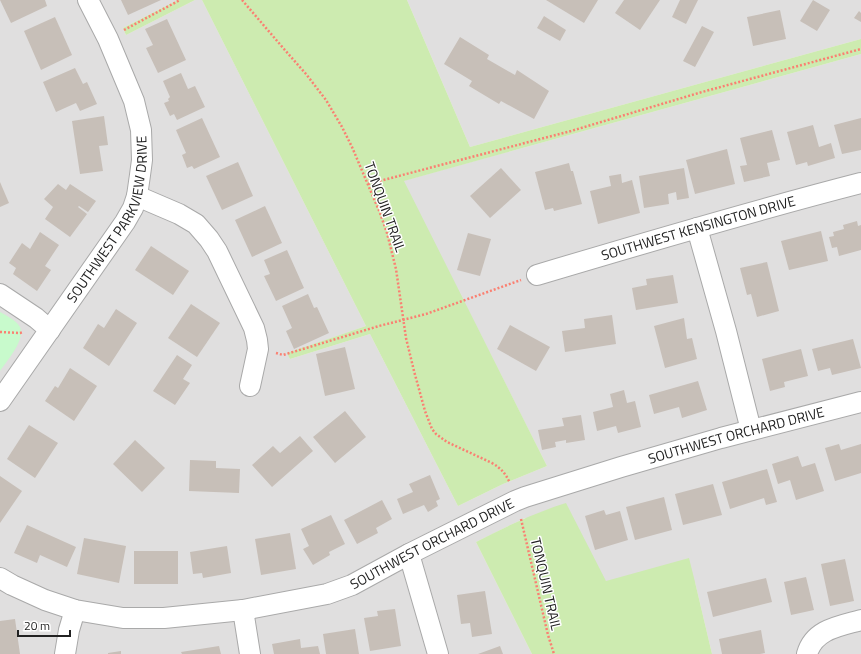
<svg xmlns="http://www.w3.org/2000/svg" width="861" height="654" viewBox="0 0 861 654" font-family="'Titillium Web',sans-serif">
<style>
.residential{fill:#e0dfdf}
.grass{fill:#cdebb0}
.park{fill:#c8facc}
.building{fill:#c7bfb8}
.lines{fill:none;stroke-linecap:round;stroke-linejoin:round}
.minor-casing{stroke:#a9a9a9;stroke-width:22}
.path{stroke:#fa8072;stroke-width:2.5;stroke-dasharray:2 2;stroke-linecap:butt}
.minor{stroke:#fff;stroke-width:20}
.labels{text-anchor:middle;stroke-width:3;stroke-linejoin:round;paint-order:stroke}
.street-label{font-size:14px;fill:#222;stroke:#fff}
</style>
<rect width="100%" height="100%" fill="#f2efe9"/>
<g class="residential">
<polygon points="0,0 178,0 123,28 126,35 195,0 202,0 366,326 288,353 290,359 370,334 458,506 503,484 547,466 403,181 861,54 861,654 712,654 695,582 606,581 525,518 476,542 532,654 0,654"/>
<polygon points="407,0 861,0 861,39 470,147"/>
</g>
<g class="grass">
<polygon points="178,0 195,0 126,35 123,28"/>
<polygon points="202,0 407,0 470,147 861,39 861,54 404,181 547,466 503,484 458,506 370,334 290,359 287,353 366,326"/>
<path d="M566,503L606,581L689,558L695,582L712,654H532L476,542C505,527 534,513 566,503Z"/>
</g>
<path class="park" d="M0,312C7,316 16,320 20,327C26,339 7,361 0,371Z"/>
<g class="building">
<polygon points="0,0 45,0 47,6 11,23"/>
<polygon points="121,0 161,0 128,15"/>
<polygon points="546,0 598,0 584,23"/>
<polygon points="624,0 660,0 640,30 615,13"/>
<polygon points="680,0 698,0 686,24 672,17"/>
<polygon points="813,0 830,10 817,31 800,21"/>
<polygon points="780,10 786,39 753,46 747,17"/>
<polygon points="859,11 861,13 861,22 854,18"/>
<polygon points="544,16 566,30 560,41 537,28"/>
<polygon points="55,17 72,55 41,70 24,31"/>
<polygon points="167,19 186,60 158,73 146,48 153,45 145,29"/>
<polygon points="702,26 714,32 695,67 683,61"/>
<polygon points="460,37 489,55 487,59 515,75 517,70 549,91 534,119 501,101 499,104 469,86 472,81 444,64"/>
<polygon points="75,68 83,84 87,82 97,104 80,111 76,103 56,112 43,82"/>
<polygon points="181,73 188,89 195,86 205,107 177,120 174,114 170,116 164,103 169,101 168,99 170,97 163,81"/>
<polygon points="104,116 108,145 99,146 103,171 80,174 72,121"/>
<polygon points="202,118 220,157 194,169 192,166 187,168 182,155 186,153 176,130"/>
<polygon points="861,118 861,150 842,154 834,125"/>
<polygon points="813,125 819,147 831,143 835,158 808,166 807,162 796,165 787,132"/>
<polygon points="772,130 780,160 767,163 770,176 744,182 740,166 747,165 740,138"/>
<polygon points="727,149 735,184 695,194 686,160"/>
<polygon points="238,162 253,196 222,210 206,176"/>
<polygon points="569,163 571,171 573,171 582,204 554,211 553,208 545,210 535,172"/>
<polygon points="501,168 521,190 490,218 470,196"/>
<polygon points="684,168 689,198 677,200 676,192 668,194 669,204 644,208 639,176"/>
<polygon points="621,174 622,183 632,180 640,213 598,224 590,191 611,186 609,176"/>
<polygon points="0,182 9,203 0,207"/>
<polygon points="58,184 66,190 70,184 96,201 88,212 79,206 78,207 87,214 70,237 45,219 53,207 44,199"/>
<polygon points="265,206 282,243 252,257 235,220"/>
<polygon points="857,221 858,226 861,225 861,250 839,256 837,247 832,248 829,237 834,236 833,232 844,229 843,225"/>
<polygon points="821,231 828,261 789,270 781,241"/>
<polygon points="40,232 59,245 45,266 51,270 37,291 13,274 16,268 9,263 22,243 30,249"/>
<polygon points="468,233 491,239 480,276 457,270"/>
<polygon points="151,246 189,271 173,295 135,270"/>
<polygon points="287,250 304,288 276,301 264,276 270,274 264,260"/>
<polygon points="767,262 779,311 757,317 751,294 747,295 740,268"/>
<polygon points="673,275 678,303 636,310 632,288 647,285 646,279"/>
<polygon points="308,294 314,308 317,307 329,333 294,349 286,331 292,328 282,306"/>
<polygon points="191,304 220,323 197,357 168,338"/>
<polygon points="116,309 137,323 109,366 83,348 98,324 104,328"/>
<polygon points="612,315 616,344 565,352 562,331 585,328 584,319"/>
<polygon points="684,318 687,339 692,338 697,359 665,368 654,326"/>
<polygon points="510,325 550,347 536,371 497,349"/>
<polygon points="853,339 861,368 832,375 830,368 818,371 812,349"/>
<polygon points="345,347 355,389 325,396 316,354"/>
<polygon points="801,349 808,376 784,382 785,387 770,391 762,359"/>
<polygon points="177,355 192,365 183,379 190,383 175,405 153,391"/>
<polygon points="70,368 97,386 74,421 45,401 55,386 58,388"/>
<polygon points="698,381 707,410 682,418 679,407 654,414 649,395"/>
<polygon points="624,390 627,403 635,401 641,427 618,433 616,426 597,431 593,412 613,407 610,394"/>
<polygon points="345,411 366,437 335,463 313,437"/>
<polygon points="581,415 585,440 566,443 566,440 555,442 556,447 542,450 538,430 564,426 562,418"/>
<polygon points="29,425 58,443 35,478 7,459"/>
<polygon points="300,436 313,451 272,487 252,465 273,446 280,453"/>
<polygon points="135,440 165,468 142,492 113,464"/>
<polygon points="839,444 841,450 861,444 861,473 835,481 825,448"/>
<polygon points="798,456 802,467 815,463 824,491 796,500 790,480 778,484 772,464"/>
<polygon points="190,460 216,461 216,468 240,469 239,493 189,491"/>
<polygon points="767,469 777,502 766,505 764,498 730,509 722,482"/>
<polygon points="430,475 440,499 436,501 438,506 428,512 424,505 403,514 397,499 413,492 409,484"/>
<polygon points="0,476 22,491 0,523"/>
<polygon points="713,484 722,515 683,525 675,494"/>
<polygon points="664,497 672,530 635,540 626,507"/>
<polygon points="382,500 392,519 376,528 378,533 357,544 344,520"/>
<polygon points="604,510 606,515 620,511 628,540 595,550 585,516"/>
<polygon points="331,515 345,544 329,552 330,555 313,565 303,549 309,546 301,529"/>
<polygon points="27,525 76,547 67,567 40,555 37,563 14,553"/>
<polygon points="290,533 296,569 261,575 255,539"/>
<polygon points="84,538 126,546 119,583 77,574"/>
<polygon points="227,546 231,573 203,578 202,573 193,574 190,552"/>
<rect x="134" y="551" width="44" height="33"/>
<polygon points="845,559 854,601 830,606 821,564"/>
<polygon points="806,577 814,610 791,615 784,582"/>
<polygon points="766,578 772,602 713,617 707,592"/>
<polygon points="485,591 492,634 472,637 470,623 461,624 457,595"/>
<polygon points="395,609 401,646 370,651 364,618 378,616 377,611"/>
<polygon points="15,619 20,654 0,654 0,621"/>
<polygon points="355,629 359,654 326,654 323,634"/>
<polygon points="761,630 765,653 760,654 722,654 719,639"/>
<polygon points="300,639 301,648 318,646 320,654 274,654 272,644"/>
<polygon points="219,646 221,654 182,654 181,652"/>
<polygon points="500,646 503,654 478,654"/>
<polygon points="121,651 121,654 108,654 108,653"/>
</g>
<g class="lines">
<g class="minor-casing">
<g id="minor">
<polyline points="137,196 179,214 196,224 209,239 217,251 254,328 257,340 258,349 250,386"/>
<polyline points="697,228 726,331 751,430"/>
<path id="s1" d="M537,275C644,243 752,211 861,183"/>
<polyline points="0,294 36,318 50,330"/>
<path id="s2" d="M0,401L125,222L133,208L137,196L140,175L142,160L141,130L134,101L108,39L88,0"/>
<polyline points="409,554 438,654"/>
<path id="s3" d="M0,578L12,585L45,600L75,610L123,618H164L243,610L327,594L352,585L409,554L515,501L525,497L621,467L721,438L861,402"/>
<polyline points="243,610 250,654"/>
<polyline points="65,654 69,630 75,610"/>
<path d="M807,654C814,629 840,626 861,620"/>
</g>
</g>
<g class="path">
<path d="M242,0L284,49L306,74L326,100L342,127L352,147L380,213L387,233L396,269L406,338L414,371L425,411L432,429L436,434L447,442L492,463C502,469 505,473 510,483"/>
<polyline points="124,30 180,0"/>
<polyline points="368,184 571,131 702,92 861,49"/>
<polyline points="0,332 20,333 23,332"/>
<polyline points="276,353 283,355 379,326 426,314 521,280"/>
<polyline points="521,519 548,635 554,654"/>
</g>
<use href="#minor" class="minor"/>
</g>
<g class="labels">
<g class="street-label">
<text transform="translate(385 207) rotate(70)" y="5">TONQUIN TRAIL</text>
<text dy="5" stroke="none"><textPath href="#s2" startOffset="215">SOUTHWEST PARKVIEW DRIVE</textPath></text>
<text dy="5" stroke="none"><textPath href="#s1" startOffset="168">SOUTHWEST KENSINGTON DRIVE</textPath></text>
<text dy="5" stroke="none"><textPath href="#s3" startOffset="777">SOUTHWEST ORCHARD DRIVE</textPath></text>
<text dy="5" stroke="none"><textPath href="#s3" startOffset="453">SOUTHWEST ORCHARD DRIVE</textPath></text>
<text transform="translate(546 584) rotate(77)" y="5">TONQUIN TRAIL</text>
</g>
</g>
<path d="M18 630v6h52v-6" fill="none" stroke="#222222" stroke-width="2"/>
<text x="24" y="630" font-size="12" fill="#222222" stroke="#ffffff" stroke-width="3" paint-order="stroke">20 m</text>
</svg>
